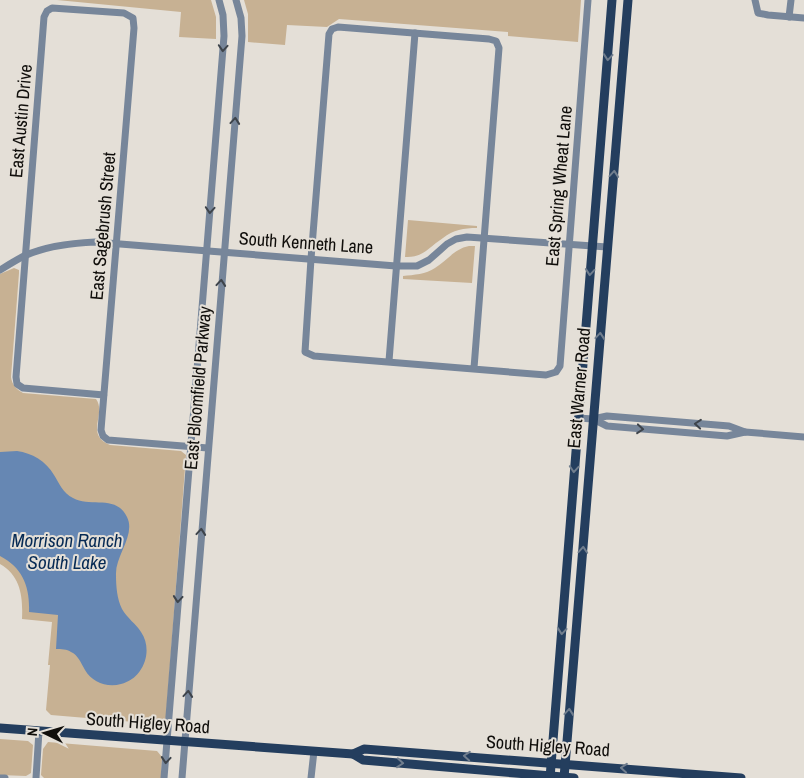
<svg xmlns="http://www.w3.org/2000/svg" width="804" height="778" viewBox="0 0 804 778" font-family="'Archivo Narrow',sans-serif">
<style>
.green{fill:#c7b193}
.water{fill:#6687b3}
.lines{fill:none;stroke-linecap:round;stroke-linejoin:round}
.minor{stroke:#77869a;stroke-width:7}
.major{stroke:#243e5e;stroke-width:9}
.oneway{stroke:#3e444b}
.oneway2{stroke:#717e8e}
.labels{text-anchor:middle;stroke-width:4;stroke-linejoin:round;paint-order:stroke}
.street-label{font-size:18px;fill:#100e0b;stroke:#e4dfd7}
.water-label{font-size:19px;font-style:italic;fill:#062a54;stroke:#e4dfd7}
</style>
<rect width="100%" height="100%" fill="#e4dfd7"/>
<g class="green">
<polygon points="57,0 211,0 216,17 216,39 179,37 181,12"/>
<polygon points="244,0 581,0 578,42 508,36 508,32 339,19 327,27 287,25 285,45 248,42 248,14"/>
<path d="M408,220L477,226V228C464,228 453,230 443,238C429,247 423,258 405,257Z"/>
<path d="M469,246H475L472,283L403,279V276C414,275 426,274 435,268C448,260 454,249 469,246Z"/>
<path d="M14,268L19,270V273L11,377C12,385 16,389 23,393L96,399C107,414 84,434 110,445L181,451L186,455L166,717L164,722L158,724L51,715L46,710L50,665H48L52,622L22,619C23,597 21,576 0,564V274Z"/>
<polygon points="0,739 28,741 33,745 31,773 26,776 0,775"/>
<polygon points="48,742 157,751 162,757 161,778 44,778 41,775 43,749"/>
</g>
<path class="water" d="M17,451C32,453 46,461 54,475C59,483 63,493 73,498C91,508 116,494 127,517C136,535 115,556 116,575C116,586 117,599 122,609C127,618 136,624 141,632C154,651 143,679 121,684C107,688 92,682 85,670C81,663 78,655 71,652C67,649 61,649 56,649L58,615L29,612C30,587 23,568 0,556V452Z"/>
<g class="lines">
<g class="minor">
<polyline points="755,0 758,13 768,15 804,18"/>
<polyline points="789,17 791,0"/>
<path d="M0,270C8,265 16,260 24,256C46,246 72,243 95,242L396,266H417L429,260L447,244L456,239L467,237L607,247"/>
<polyline points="389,361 415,33"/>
<polyline points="474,368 499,48 496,41 489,39 338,27 332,29 329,34 311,259 305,352 314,356 546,375 556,372 560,366 588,0"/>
<polyline points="104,395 23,388 17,384 16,377 44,17 47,11 52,8 124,13 133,18 134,28 101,430 103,436 108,440 208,448"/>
<polyline points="578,418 593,419 607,416 729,426 745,432"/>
<polyline points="593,419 607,426 727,436 745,432 804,437"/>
<polyline points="1,778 5,778"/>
<polyline points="36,778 39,731"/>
<polyline points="164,778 224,36 223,15 219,0"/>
<polyline points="182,778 242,36 241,18 236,0"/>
<polyline points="311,778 314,751"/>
</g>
<g class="major">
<polyline points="0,728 353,754 363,760 574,778"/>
<polyline points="353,754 364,749 741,778"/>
<polyline points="550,778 612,0"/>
<polyline points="564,778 628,0"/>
</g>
</g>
<defs><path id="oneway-chevron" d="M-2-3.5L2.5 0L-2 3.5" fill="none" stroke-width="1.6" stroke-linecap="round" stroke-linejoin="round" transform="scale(1.25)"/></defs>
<g class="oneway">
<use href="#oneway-chevron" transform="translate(223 48) rotate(94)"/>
<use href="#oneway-chevron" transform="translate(235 121) rotate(-85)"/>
<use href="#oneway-chevron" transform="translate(210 210) rotate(94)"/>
<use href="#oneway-chevron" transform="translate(221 283) rotate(-85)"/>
<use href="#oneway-chevron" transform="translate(698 424) rotate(-175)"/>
<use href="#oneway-chevron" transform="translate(640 429) rotate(5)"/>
<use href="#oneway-chevron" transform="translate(201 532) rotate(-85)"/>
<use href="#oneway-chevron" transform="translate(178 599) rotate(95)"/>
<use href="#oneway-chevron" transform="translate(188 694) rotate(-85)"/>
<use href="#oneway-chevron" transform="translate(166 760) rotate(95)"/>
</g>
<g class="oneway2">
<use href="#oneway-chevron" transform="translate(608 57) rotate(95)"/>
<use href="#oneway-chevron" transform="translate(614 174) rotate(-85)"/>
<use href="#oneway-chevron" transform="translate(590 272) rotate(95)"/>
<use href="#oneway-chevron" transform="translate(600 336) rotate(-85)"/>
<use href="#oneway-chevron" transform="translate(574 469) rotate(94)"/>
<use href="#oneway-chevron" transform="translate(583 550) rotate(-86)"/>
<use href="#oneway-chevron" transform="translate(562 631) rotate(95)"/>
<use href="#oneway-chevron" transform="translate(569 712) rotate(-85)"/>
<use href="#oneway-chevron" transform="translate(467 756) rotate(-176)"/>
<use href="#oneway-chevron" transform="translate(400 763) rotate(5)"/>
<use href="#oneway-chevron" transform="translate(624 768) rotate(-175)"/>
</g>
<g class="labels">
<g class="street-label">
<text transform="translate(21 121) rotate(-85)" y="6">East Austin Drive</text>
<text transform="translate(559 186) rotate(-85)" y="6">East Spring Wheat Lane</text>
<text transform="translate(103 226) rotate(-85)" y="6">East Sagebrush Street</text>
<text transform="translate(306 243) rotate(4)" y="6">South Kenneth Lane</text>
<text transform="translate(198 388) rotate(-85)" y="6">East Bloomfield Parkway</text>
<text transform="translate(579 388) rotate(-85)" y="6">East Warner Road</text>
<text transform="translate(148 723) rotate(4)" y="6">South Higley Road</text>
<text transform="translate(548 746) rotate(4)" y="6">South Higley Road</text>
</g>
<g class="water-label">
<text x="67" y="547">Morrison Ranch<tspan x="67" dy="22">South Lake</tspan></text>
</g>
</g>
<g transform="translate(45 733) rotate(275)" stroke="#e4dfd7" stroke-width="4" paint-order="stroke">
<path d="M0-4L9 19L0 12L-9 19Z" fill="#100e0b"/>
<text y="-8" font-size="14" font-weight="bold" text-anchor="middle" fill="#100e0b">N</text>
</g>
</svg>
